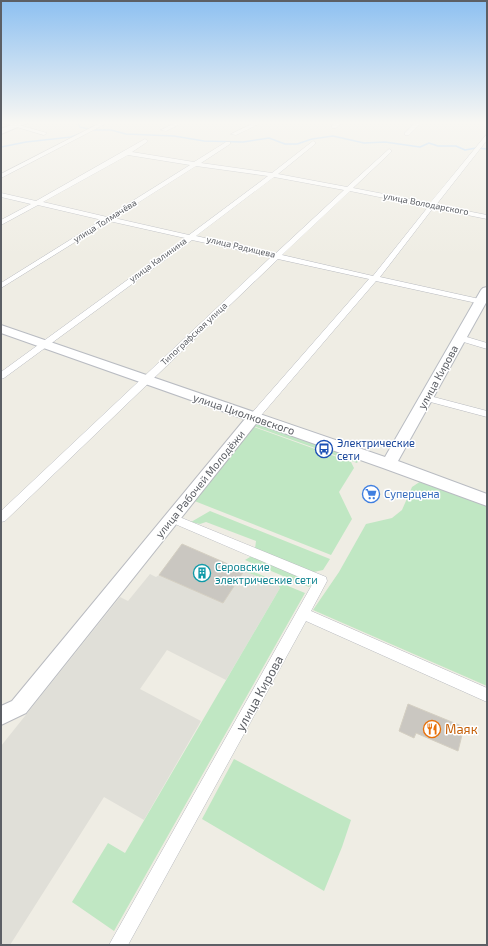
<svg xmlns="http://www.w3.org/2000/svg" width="488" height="946" viewBox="0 0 488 946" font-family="'Exo 2',sans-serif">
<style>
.industrial{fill:#e0dfd8}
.green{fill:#c0e7c3}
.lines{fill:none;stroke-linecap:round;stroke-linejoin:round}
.stream{stroke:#a4d1ff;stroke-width:1.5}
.building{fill:#cac7c1;stroke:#d4cfc2}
.minor-casing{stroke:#b9bbc0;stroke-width:1}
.tertiary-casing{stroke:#b9bbc0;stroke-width:2}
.secondary-casing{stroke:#b9bcc2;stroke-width:2}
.minor{fill:#fff;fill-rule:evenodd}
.tertiary{fill:#fff;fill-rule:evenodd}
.secondary{fill:#fff;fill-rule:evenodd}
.labels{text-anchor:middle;stroke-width:3;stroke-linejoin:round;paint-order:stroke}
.far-street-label{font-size:9px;fill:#5c5f65;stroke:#fff}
.street-label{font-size:11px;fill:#5c5f65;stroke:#fff}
.transit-label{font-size:11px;fill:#164399;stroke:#fff;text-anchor:start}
.shop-label{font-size:11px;fill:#366cbe;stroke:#fff;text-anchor:start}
.culture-label{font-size:11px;fill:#0d838f;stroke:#fff;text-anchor:start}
.near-street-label{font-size:13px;fill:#5c5f65;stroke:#fff}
.near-food-label{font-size:13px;fill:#c56008;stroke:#fff;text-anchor:start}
</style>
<rect width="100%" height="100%" fill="#efede4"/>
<polygon class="industrial" points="244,571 277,584 280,588 226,680 167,650 140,689 201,721 144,820 104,797 10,945 1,945 1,746 120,597 128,601 150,574 156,577 159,575 223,603"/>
<g class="green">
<polygon points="254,417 362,455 357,463 248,424"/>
<polygon points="254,427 351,462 354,468 339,492 352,519 331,555 192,500"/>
<polygon points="421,481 487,505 487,686 313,610 339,572 366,524 392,518 402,510 412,487"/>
<polygon points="210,511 330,559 323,570 314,572 255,549 256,541 206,522 200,524 191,522"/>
<polygon points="250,557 256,557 311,580 312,584 309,587 245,560"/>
<polygon points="247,569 305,593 114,931 72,902 108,843 125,853 280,588 277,584 244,571"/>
<polygon points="234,759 351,820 342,847 324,891 202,819"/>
</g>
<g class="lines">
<g class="stream">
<polyline points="78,123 80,127 92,130 111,130 126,134 174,136 204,141 243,142 269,138 285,144 297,144 312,139 333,136 364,143 385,142 420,147 429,143 438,146 456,146 465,150 476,148 487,149"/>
<polyline points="1,147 26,142 71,137 82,133"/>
</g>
</g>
<g class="building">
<polygon points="182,544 244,571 223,603 159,575"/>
<polygon points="408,704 464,727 458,751 416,733 414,738 399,731"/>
</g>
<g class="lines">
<g class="minor-casing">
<g id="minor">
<polygon points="3,123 12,123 47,133 44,135"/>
<polygon points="100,123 107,123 1,178 1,174"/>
<polygon points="175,123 182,123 166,131 161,130"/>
<polygon points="254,123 261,123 236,135 231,134"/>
<polygon points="336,123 342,123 336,128 332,128 332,126"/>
<polygon points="415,123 421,123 409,135 405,135 405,133"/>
<path d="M487,134V140L436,205L487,215V219L433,208L380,277L484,300V304H481L376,281L258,419L254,420L249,417L250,415L369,279L278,259L5,521L1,522V511L271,257L192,240L4,378L1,379V372L185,238L109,221L1,288V283L102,220L38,205L1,225V220L31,204L1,197V193L36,201L145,139L148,141L147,142L132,152L194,162L226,142H230V144L201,163L272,173L313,141L315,142V144L278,174L347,187L389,149L391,150V152L353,188L430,203ZM128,155L190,165L107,217L43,202ZM196,166L268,176L189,235L114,218ZM274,177L344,190L275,254L196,236ZM350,191L428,207L373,276L282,255Z"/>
<polygon points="460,335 487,343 487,349 457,340 456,338 457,336"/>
<polygon points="426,395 487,411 487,417 423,400 421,398 423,396"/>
<polygon points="172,514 326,577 327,581 311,611 487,688 487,702 306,621 128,945 109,945 313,583 168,521 166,518 168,515"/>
</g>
</g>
<g class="tertiary-casing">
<polygon id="tertiary" points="254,413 259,414 260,417 259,420 26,713 1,725 1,706 12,701 249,414"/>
</g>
<g class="secondary-casing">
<g id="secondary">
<polygon points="16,123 27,123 1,134 1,129"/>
<polygon points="487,287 487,301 398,461 487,494 487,506 383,468 1,333 1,325 385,457 481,290 483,288"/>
</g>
</g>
<use href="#minor" class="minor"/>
<use href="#tertiary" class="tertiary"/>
<use href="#secondary" class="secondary"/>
</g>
<linearGradient id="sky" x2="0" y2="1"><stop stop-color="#8dc0f1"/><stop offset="0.48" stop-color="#f8f7f3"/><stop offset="1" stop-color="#f8f7f3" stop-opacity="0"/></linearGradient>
<rect width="488" height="255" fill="url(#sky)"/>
<defs>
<g id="bus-ring" transform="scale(0.9)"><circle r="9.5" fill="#fff" stroke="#1a4fb4" stroke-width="1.5"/><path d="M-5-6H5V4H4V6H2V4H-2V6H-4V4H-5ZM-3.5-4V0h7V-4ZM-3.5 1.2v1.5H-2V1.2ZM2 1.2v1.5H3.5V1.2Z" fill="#1a4fb4"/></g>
<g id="supermarket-ring" transform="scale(0.9)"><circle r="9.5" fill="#fff" stroke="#3f7fe0" stroke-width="1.5"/><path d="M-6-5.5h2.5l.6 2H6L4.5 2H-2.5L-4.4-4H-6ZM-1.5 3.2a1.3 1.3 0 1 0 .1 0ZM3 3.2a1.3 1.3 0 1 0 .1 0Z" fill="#3f7fe0"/></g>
<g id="building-ring" transform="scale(0.9)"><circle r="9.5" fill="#fff" stroke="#0f9aa8" stroke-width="1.5"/><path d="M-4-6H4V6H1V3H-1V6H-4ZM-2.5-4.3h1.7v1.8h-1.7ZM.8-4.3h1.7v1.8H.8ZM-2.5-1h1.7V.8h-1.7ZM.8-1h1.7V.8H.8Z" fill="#0f9aa8"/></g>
<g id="restaurant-ring" transform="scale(0.9)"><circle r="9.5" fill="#fff" stroke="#e8710a" stroke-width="1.5"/><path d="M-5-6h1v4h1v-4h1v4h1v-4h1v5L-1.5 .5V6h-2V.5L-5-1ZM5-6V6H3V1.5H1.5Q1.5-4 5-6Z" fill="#e8710a"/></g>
</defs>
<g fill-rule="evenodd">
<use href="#bus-ring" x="324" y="449"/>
<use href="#supermarket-ring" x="371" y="494"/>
<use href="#building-ring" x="202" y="573"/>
<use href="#restaurant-ring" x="432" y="729"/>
</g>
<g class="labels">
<g class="far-street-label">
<text transform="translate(426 204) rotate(11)" y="3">улица Володарского</text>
<text transform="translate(105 221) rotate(-32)" y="3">улица Толмачёва</text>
<text transform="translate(241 247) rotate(13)" y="3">улица Радищева</text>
<text transform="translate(158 260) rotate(-36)" y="3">улица Калинина</text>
<text transform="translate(194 334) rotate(-43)" y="3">Типографская улица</text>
</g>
<g class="street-label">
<text transform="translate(438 377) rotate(-61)" y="4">улица Кирова</text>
<text transform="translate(244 414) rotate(19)" y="4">улица Циолковского</text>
<text transform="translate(200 484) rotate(-51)" y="4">улица Рабочей Молодёжи</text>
</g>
<g class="transit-label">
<text x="337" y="447">Электрические<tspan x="337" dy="13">сети</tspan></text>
</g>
<g class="shop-label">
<text x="384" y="498">Суперцена</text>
</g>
<g class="culture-label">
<text x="215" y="571">Серовские<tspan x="215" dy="13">электрические сети</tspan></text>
</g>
<g class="near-street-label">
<text transform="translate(259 693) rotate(-61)" y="5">улица Кирова</text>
</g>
<g class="near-food-label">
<text x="445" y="734">Маяк</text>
</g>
</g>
<rect width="488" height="946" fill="none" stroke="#5c5f65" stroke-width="4"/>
</svg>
